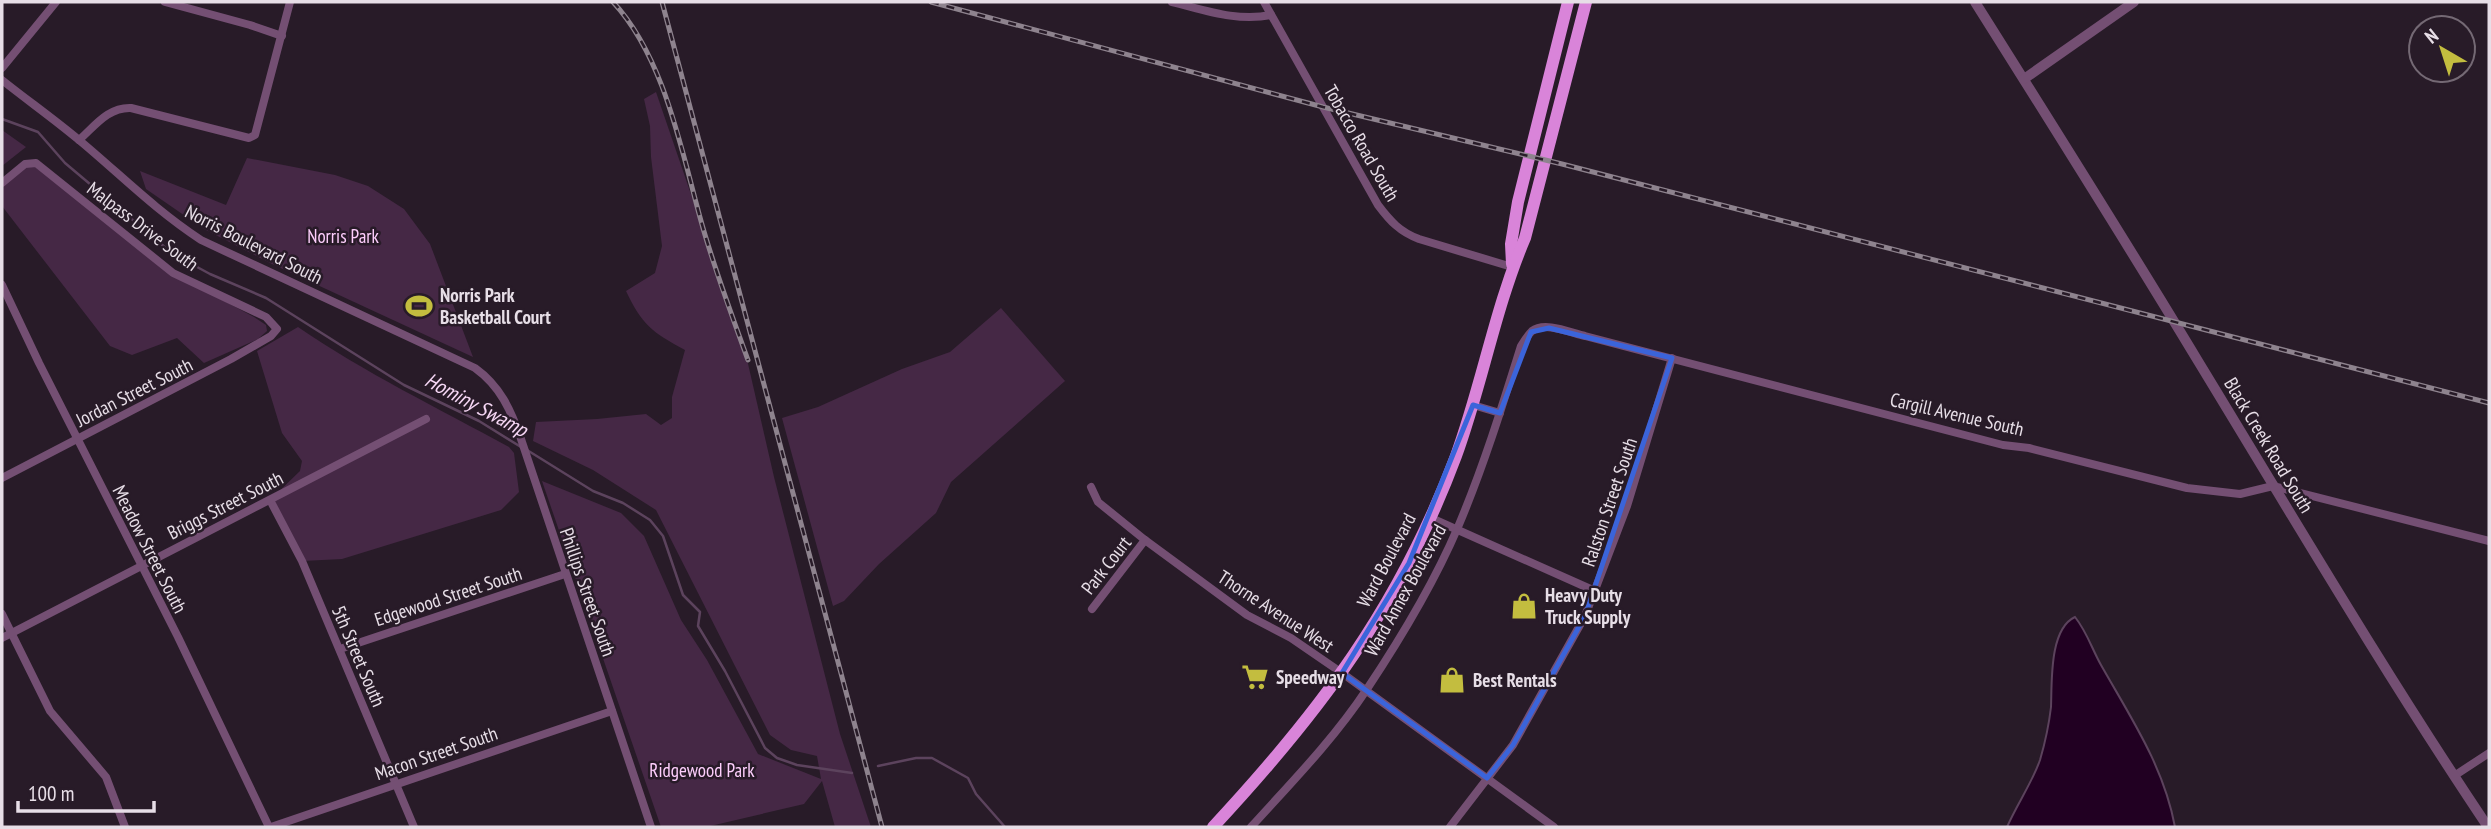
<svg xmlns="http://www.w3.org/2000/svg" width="2491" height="829" viewBox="0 0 2491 829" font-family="'PT Sans Narrow',sans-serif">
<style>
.green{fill:#452845}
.water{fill:#210022;stroke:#5c435d;stroke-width:2}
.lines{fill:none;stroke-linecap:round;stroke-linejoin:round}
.stream{stroke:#5c435d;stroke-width:2.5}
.minor{stroke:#744f73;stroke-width:8}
.tertiary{stroke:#744f73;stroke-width:10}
.trunk{stroke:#d984d9;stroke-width:12}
.rail-casing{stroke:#8e838e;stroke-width:5}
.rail{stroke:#281b28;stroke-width:2.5;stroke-dasharray:8;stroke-linecap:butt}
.marked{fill:none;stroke:#3b64da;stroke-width:5;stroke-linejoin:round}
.labels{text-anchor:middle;stroke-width:5;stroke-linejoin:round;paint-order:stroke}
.street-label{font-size:19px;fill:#e7dee7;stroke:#281b28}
.park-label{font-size:19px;fill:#fdcefc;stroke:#281b28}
.poi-label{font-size:19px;font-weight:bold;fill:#e7dee7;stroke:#281b28;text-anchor:start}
.water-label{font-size:21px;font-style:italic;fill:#f6d7f5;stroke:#281b28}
</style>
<rect width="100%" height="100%" fill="#281b28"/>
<g class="green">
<path d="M656,92L746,355L774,477L840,734L871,827H835L822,781L804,804L706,827H661L542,481L621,513L644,536L681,620L707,660L758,754L821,779L817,756L791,750L770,735L656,510L593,470L533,441L536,422L597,419L646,414L661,425L672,418V397L685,350C652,332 642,325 626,291L655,273L662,246L651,157L650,126L644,99Z"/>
<polygon points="2,130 26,147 2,166"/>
<polygon points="247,158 335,175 368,186 404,209 430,244 473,357 272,264 204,229 146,189 140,171 226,205"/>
<polygon points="29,162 178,276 254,317 266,325 267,331 258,339 204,363 177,338 132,355 110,346 2,206 2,183"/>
<polygon points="1001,308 1065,381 951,482 936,513 879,564 844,601 833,606 782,418 818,407 902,369 950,352"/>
<path d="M298,327C365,373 438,408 509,447L514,453L519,492L501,510L342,559L302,561L270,500L300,471L302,461L282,433L257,351Z"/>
</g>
<path class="water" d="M2075,617C2087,632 2092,649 2101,665C2131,718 2164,767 2175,827H2007C2017,804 2032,783 2040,760C2045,743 2049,724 2051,707C2052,683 2049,629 2075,617Z"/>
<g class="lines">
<g class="stream">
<polyline points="2,119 38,132 65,163 173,254 210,274 266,298 404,385 479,421 521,447"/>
<polyline points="527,450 593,491 623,503 650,520 663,536 683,595 700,612 698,626 725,671 765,748 777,758 797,765 852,773"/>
<polyline points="878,766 916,758 932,758 968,778 976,794 1005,827"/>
</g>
<g class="minor">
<polyline points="165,2 250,25 282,36"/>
<path d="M1172,2C1205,10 1237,22 1271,15"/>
<path d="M1264,2L1378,205C1390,221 1400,232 1419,239L1512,267"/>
<polyline points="2,68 56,2"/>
<path d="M2,80C27,100 54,119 79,140C121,175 154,209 201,240L475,368C500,386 511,410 521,439L651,827"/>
<path d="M79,140C95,126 108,107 131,108L249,138L255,135L290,2"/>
<polyline points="2,183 25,164 36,163 173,273 266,317 277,329 271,336 231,359 2,478"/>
<polyline points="2,285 39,363 178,637 269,827"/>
<polyline points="1473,405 1500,413"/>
<polyline points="1091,487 1098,502 1145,540 1247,615 1291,638 1342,673 1554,827"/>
<polyline points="270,500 302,561 414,827"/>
<polyline points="1431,518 1595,591"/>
<polyline points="1092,609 1145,540"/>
<polyline points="2,614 50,711 106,777 125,827"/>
<polyline points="2,638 426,419"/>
<polyline points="340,649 565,574"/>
<polyline points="2454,776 2489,753"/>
<polyline points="271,827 612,711"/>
<path d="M1251,827C1291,783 1334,739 1367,689C1401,638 1434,583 1458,527C1483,468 1502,407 1521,346C1524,341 1528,335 1532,331C1545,321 1571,333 1585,336L2003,445L2029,448L2187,488L2240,494L2273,486L2489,541"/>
<polyline points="1450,827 1513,745 1585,616 1627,506 1672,358"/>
</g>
<g class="tertiary">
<path d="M1975,2C2050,121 2125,240 2198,361C2293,517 2386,675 2488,827"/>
<polyline points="2024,79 2134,2"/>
</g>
<g class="trunk">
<polyline points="1512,264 1511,244 1518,202 1568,2"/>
<path d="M1213,827C1320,712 1400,606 1456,456C1482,385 1495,308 1525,238L1586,2"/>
</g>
<g class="rail-casing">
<g id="rail">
<path d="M613,2C666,59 682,155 703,228C716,273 732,316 748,360"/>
<polyline points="662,2 882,827"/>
<polyline points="931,2 1323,107 1562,164 2489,403"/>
</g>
</g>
<use href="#rail" class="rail"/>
</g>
<path class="marked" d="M1549,328L1672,358L1585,616L1513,745L1487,778L1342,673L1409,563L1473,405L1500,413L1531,332Z"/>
<defs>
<g id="stadium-bare" transform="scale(2.1)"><path d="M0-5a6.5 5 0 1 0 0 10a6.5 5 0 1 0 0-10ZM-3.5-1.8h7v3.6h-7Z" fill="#c3bd3f" stroke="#281b28" stroke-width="2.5" paint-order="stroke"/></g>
<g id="shop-bare" transform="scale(2.1)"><path d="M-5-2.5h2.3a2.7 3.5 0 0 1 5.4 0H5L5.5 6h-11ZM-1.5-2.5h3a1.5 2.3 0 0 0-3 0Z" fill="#c3bd3f" stroke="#281b28" stroke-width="2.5" paint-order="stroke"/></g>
<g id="supermarket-bare" transform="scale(2.1)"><path d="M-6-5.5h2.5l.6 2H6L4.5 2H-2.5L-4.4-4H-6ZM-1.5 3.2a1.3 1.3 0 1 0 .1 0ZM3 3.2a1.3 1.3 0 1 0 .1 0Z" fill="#c3bd3f" stroke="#281b28" stroke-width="2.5" paint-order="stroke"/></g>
</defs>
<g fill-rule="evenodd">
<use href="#stadium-bare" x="419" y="306"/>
<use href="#shop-bare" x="1524" y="606"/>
<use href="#supermarket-bare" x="1255" y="677"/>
<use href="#shop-bare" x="1452" y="680"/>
</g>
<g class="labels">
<g class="street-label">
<text transform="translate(1362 143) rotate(60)" y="7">Tobacco Road South</text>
<text transform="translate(143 226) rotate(37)" y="7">Malpass Drive South</text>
<text transform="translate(254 244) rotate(27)" y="7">Norris Boulevard South</text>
<text transform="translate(134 392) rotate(-27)" y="7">Jordan Street South</text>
<text transform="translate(1957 414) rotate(13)" y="7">Cargill Avenue South</text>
<text transform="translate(2269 445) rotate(59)" y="7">Black Creek Road South</text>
<text transform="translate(1609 502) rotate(-71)" y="7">Ralston Street South</text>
<text transform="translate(225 505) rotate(-27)" y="7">Briggs Street South</text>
<text transform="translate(150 549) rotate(63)" y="7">Meadow Street South</text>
<text transform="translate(1386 560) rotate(-62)" y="7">Ward Boulevard</text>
<text transform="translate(1106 565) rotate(-52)" y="7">Park Court</text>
<text transform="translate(1405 590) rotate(-61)" y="7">Ward Annex Boulevard</text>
<text transform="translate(588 592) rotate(71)" y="7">Phillips Street South</text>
<text transform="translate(448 596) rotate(-18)" y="7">Edgewood Street South</text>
<text transform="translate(1276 611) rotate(33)" y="7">Thorne Avenue West</text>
<text transform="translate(359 656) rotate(67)" y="7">5th Street South</text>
<text transform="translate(436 753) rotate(-19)" y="7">Macon Street South</text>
</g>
<g class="park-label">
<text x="343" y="243">Norris Park</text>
<text x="702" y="777">Ridgewood Park</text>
</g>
<g class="poi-label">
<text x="440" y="302">Norris Park<tspan x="440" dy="22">Basketball Court</tspan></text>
<text x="1545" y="602">Heavy Duty<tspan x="1545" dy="22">Truck Supply</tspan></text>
<text x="1276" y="684">Speedway</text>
<text x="1473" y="687">Best Rentals</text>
</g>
<g class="water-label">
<text transform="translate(476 405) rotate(28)" y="7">Hominy Swamp</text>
</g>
</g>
<rect width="2491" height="829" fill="none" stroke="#e7dee7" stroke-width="7"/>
<g transform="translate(2442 49) rotate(321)"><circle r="33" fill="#281b28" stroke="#746974" stroke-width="2"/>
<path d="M0-5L12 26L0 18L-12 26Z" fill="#c3bd3f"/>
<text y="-10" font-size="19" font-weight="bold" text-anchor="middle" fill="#e7dee7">N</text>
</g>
<path d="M18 801v10h136v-10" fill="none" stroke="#e7dee7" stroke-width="3.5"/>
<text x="28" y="801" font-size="21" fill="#e7dee7" stroke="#281b28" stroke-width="5" paint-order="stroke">100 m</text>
</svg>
